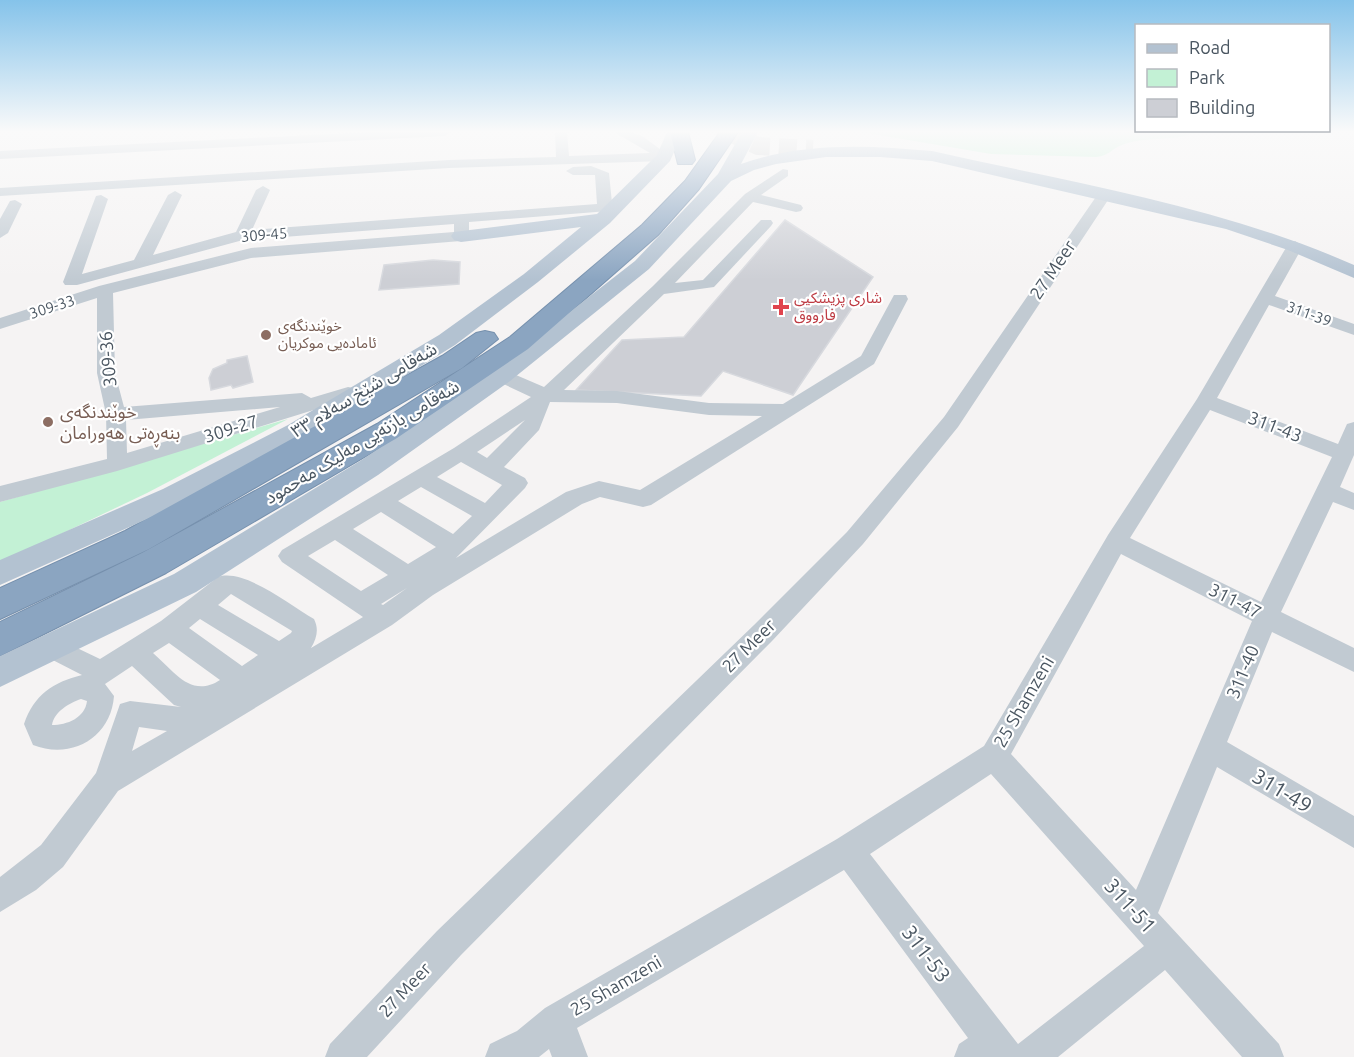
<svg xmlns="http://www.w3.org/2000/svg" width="1354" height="1057" viewBox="0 0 1354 1057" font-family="Ubuntu,'Noto Sans Arabic',sans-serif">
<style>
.green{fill:#c3f1d5}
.building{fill:#cdcfd5;stroke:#d7d9de;stroke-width:1.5}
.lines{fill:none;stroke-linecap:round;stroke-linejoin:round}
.major-tunnel{stroke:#caccce;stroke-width:18;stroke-dasharray:18 9;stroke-linecap:butt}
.highway-casing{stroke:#7690ad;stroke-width:2}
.minor{fill:#c1cad2;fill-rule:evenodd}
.major{fill:#b3c2d1;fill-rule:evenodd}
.highway{fill:#8ba5c1;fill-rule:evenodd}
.health-dot{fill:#e0444e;stroke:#fff;stroke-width:2}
.education-dot{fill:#8d6e63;stroke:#fff;stroke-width:2}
.labels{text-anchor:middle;stroke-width:4.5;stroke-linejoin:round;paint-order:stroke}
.far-street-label{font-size:15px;fill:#4a5661;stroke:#fff}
.far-health-label{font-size:15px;fill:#be3a42;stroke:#fff;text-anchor:start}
.far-education-label{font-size:15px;fill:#785e54;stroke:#fff;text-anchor:start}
.street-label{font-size:18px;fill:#4a5661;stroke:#fff}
.education-label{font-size:18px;fill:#785e54;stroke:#fff;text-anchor:start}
.near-street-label{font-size:21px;fill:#4a5661;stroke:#fff}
</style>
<rect width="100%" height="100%" fill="#f5f3f3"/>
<g class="green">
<path d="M861,132H1198C1172,142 1144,136 1122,145C1111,149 1109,156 1096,157L991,154Z"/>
<polygon points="288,419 147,493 0,563 0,502"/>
</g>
<g class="building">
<polygon points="785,220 873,277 793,395 723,371 701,396 576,390 622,340 684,337"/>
<polygon points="433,260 460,262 459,284 379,290 384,265"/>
<polygon points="247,356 253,382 233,388 231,385 211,390 209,378 213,369 227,363 227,360"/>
</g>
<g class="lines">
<polyline class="major-tunnel" points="728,132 758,146 813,149"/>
<g class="highway-casing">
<g id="highway">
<polygon points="670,132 688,132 695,160 692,164 678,164"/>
<polygon points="720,132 738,132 699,189 658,235 528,349 397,438 166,573 0,656 0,622 142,553 377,424 510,337 642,225 685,181"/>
<polygon points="485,331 494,333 498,339 462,368 149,549 0,619 0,588 125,531 442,356 476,333"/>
</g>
</g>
<g class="minor">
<polygon points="369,132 451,132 445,136 0,159 0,151"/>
<polygon points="555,132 567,132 569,156 650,153 614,132 631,132 642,136 671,157 664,161 449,168 0,196 0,188 449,160 556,157"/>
<path d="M591,166L609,173L612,203L621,204L623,207L621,210L469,222V236L461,241L251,258L113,293L115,373L124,407L302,393L311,398L348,387L364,390L367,394L364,398L349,399L117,471L0,502V486L107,459L106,414L97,373V298L0,329V318L99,286L251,248L454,232V224L243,240L77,285H65L63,282L96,196L101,195L108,199L82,274L134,260L168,195L175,191L182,195L153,255L236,232L256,190L263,186L270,190L252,230L597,204L595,175H573L566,171L573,167ZM280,407L127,453L126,420Z"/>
<path d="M783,169L788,170V176L761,195L801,205L803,208L801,211L796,212L753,202L675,283L703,280L761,220H771L773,223L771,226L714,287L664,294L564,390L617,391L709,403L783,404L861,356L894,295H906L908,299L874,364L651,505L643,507L600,497L582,504L433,595L392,625L118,791L63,867L36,890L0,912V877L41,845L96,773L120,704L130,701L181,707L174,705L132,666L105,684L114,696C111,738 71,760 33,745L24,724C34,695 53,682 82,675L43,655L39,647L43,639L52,636L100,659L161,621L218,577C244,568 290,605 314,619C319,629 317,638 311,648L363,617L282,562L278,556L282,550L454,448L531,397L495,380L493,376L495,372H509L544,387L653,286L745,194ZM550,402L617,403L709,415L762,416L640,490L599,481L566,492L456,558L525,488L528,483L525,478L504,467L539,430ZM525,420L487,458L477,452ZM461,462L502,485L485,503L437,477ZM421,487L472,516L453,534L398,501ZM381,512L436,547L408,564L353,529ZM335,540L388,575L361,591L308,556ZM407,588L383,605L381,604ZM231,594L292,631L291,633L279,641L218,605ZM200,619L258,655L242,666L189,628ZM169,643L220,680C191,699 174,671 153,653ZM81,699L87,701C85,718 67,725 52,725C54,712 69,703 81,699ZM139,727L167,731L132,751Z"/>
<polygon points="1105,190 1112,194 958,427 863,544 772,641 461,955 367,1057 325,1057 330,1044 437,931 754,625 847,532 944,417 1100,191"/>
<polygon points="15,200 22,204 8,233 0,238 0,219 10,201"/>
<path d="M1295,241L1303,246L1275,296L1354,324V335L1269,305L1217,398L1338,444L1347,424L1354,422V455L1340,487L1354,493V510L1333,502L1281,612L1354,648V672L1272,632L1227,742L1354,816V848L1217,767L1158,913L1279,1044L1284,1057H1242L1165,970L1058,1057H954L959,1044L968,1038L844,870L577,1028L588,1057H552L549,1049L539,1057H485L490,1044L517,1031L545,1008L837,839L984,746L1108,535L1197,399L1287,246ZM1210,410L1332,457L1261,602L1130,538ZM1121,554L1252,621L1136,890L1011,754ZM991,774L1144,946L1018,1044L870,854Z"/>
</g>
<g class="major">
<polygon points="667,132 683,132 670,161 610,223 538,282 455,345 306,437 183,503 0,585 0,560 163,489 288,425 439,335 524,274 581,227 461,242 454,240 451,236 454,232 597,214 657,155"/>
<path d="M742,132H758L741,164C803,142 867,145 932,151C1074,183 1220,206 1354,265V278L1288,250L1226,229L932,161L880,157H826L776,164L754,170L731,181L649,269L510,381L378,475L196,592L0,687V656L174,574L360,461L494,371L635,261L718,174Z"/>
</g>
<use href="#highway" class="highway"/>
</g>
<linearGradient id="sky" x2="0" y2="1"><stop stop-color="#85c3ea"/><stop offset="0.47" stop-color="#fafafa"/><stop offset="1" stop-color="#fafafa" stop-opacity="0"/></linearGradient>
<rect width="1354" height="280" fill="url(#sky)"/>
<path class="health-dot" d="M778 298h6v6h6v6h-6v6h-6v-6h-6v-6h6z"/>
<g class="education-dot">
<circle cx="266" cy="335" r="6"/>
<circle cx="48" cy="422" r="6"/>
</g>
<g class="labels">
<g class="far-street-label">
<text transform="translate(264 235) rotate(-5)" y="5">309-45</text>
<text transform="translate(52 307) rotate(-18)" y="5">309-33</text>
<text transform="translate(1309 314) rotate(20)" y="5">311-39</text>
</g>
<g class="far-health-label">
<text x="794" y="303">شاری پزیشکیی<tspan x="794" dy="17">فارووق</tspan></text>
</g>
<g class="far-education-label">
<text x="278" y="331">خوێندنگەی<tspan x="278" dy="17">ئامادەیی موکریان</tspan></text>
</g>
<g class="street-label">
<text transform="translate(1053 270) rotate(-56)" y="6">27 Meer</text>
<text transform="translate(108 359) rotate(-95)" y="6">309-36</text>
<text transform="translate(364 390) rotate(-31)" y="6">شەقامی شێخ سەلام ٣٣</text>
<text transform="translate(1275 427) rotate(21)" y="6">311-43</text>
<text transform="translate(231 429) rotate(-17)" y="6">309-27</text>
<text transform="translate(362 442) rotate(-31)" y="6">شەقامی بازنەیی مەلیک مەحمود</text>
<text transform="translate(1235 601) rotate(27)" y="6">311-47</text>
<text transform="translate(749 646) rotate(-45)" y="6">27 Meer</text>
<text transform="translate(1243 672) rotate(-67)" y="6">311-40</text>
<text transform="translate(1024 702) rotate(-60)" y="6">25 Shamzeni</text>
<text transform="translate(616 986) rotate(-30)" y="6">25 Shamzeni</text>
<text transform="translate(405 990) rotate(-47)" y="6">27 Meer</text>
</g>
<g class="education-label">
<text x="60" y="418">خوێندنگەی<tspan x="60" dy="21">بنەڕەتی هەورامان</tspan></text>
</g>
<g class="near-street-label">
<text transform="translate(1282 791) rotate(31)" y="7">311-49</text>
<text transform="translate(1130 906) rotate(48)" y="7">311-51</text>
<text transform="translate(926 954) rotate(53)" y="7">311-53</text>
</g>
</g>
<rect x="1135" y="24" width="195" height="108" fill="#ffffff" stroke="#b7bbc0" stroke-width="1.5"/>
<rect x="1147" y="44" width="30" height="9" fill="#b3c2d1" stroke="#b7bbc0" stroke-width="1.5"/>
<text x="1189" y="54" font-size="18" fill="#4a5661">Road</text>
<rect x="1147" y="69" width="30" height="18" fill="#c3f1d5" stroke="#b7bbc0" stroke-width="1.5"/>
<text x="1189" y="84" font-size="18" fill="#4a5661">Park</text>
<rect x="1147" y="99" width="30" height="18" fill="#cdcfd5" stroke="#b7bbc0" stroke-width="1.5"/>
<text x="1189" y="114" font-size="18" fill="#4a5661">Building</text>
</svg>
